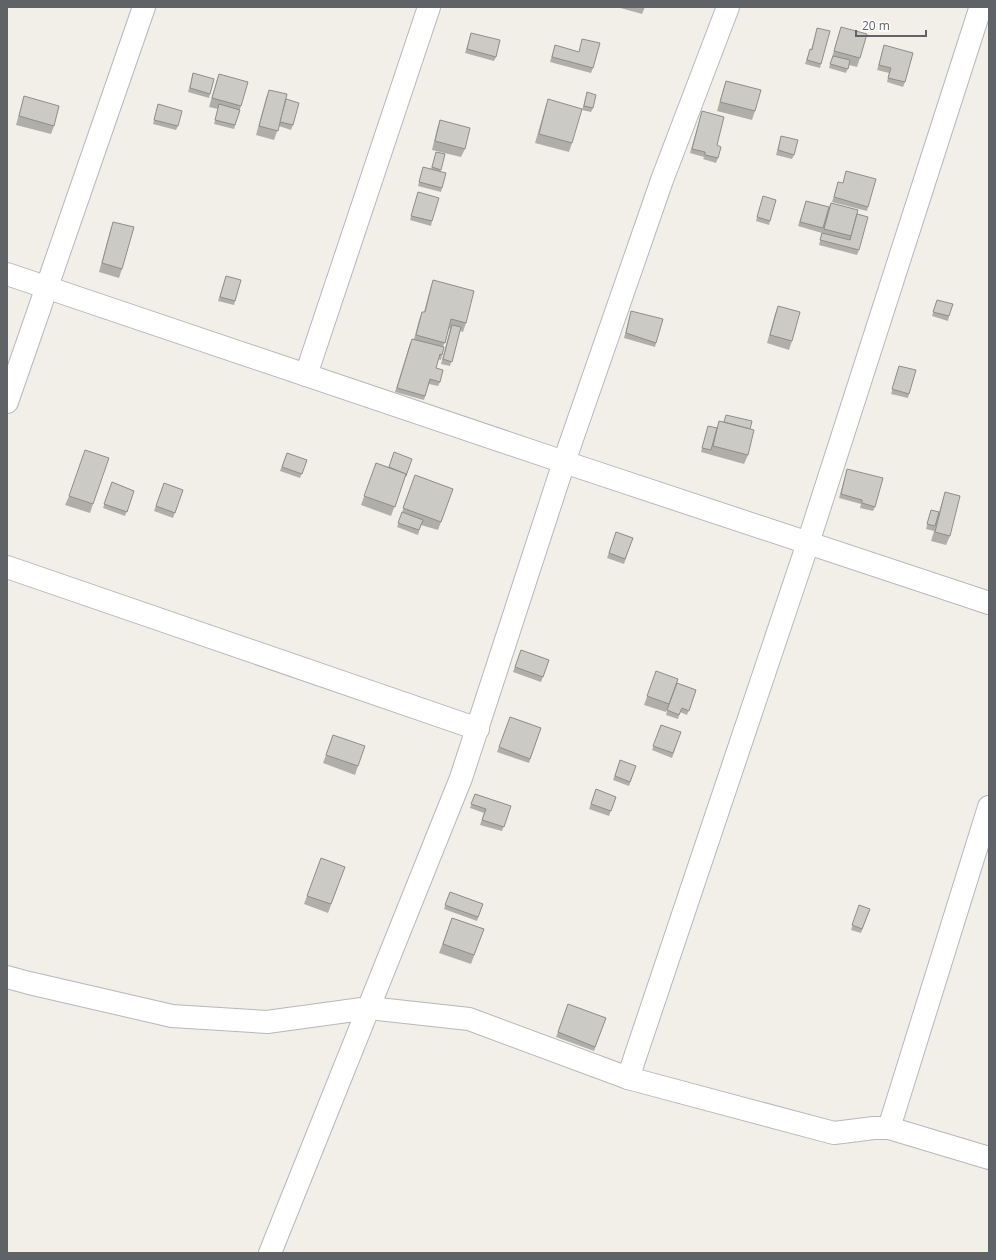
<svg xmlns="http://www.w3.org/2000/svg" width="996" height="1260" viewBox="0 0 996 1260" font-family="'Open Sans',sans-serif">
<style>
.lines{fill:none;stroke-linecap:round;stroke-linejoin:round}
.minor-casing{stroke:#b5b8bc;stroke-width:24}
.minor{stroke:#fff;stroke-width:22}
.wall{fill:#afaea9}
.building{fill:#cccac5;stroke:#8f8d8a}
</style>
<rect width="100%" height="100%" fill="#f1efe8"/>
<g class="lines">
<g class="minor-casing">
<g id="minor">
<polyline points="7,274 564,462 989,603"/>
<polyline points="306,375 429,7"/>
<polyline points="7,402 144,7"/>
<polyline points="7,567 478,729"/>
<polyline points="7,977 29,983 172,1016 267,1022 369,1008 469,1019 628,1078 834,1133 874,1128 889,1128 989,1158"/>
<polyline points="628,1078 808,543 980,9"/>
<polyline points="889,1128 989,807"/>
<polyline points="270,1253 461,778 564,462 662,180 728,7"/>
</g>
</g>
<use href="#minor" class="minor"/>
</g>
<g class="wall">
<polygon points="617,7 645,7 642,14"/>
<polygon points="841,27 860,58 857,67 849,65 846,73 829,68 838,36"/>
<polygon points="817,28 821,64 820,68 805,64 810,49 811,50"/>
<polygon points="471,33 496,57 494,61 465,53"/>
<polygon points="555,45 593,68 591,73 550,62"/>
<polygon points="884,45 905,82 903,87 887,82 889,73 877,70"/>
<polygon points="193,73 210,94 209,98 188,92"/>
<polygon points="219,74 241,106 234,129 214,124 218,109 209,107 216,83"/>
<polygon points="726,81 755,111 752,120 717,111 723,90"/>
<polygon points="269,90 286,99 293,125 291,130 279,126 274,140 256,135 266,98"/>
<polygon points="587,92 593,108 591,112 582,110"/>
<polygon points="24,96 54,126 51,134 16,125"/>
<polygon points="548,99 572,143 569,152 535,143 545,108"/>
<polygon points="158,104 178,126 176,130 153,124"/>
<polygon points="702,111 717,145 718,158 716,163 703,159 704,157 690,153"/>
<polygon points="440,120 465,149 461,157 432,150 437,129"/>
<polygon points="781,136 794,155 792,159 776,155"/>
<polygon points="436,152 445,154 440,172 442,188 441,192 418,186 423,167 431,169"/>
<polygon points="846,171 868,207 867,211 832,202 838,182 843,183"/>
<polygon points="418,192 432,221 431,226 410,220"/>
<polygon points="763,196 770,221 769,225 756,221"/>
<polygon points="806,201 829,207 831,203 857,214 859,250 857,255 819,245 822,233 798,226"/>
<polygon points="113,222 122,269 119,278 99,272 110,231"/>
<polygon points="226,276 235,301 234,305 218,301"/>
<polygon points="433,280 466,323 463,332 460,331 450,366 441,364 450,329 449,328 443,347 442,355 441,360 438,359 436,368 440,382 438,386 429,384 424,400 395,392 410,343 414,339 419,320 422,312 424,312 430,289"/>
<polygon points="937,300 949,316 948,321 932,316"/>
<polygon points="778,306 792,341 789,350 767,343 775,314"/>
<polygon points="631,311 656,343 655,347 624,338"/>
<polygon points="899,366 909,394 908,398 891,394"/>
<polygon points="726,415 750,429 748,455 744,464 701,452 708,426 717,428 719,421 724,422"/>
<polygon points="287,453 307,460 300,478 280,471"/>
<polygon points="412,459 391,516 361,505 376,463 389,467"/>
<polygon points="847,469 875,507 873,511 860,508 861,504 839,498"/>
<polygon points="415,475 453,489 438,530 421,525 418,535 397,527"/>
<polygon points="112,482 134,491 125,516 103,508"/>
<polygon points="164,483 183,490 173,518 154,511"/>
<polygon points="945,492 950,536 946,545 931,541 935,528 934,531 926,529 931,510 939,512"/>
<polygon points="69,496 93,504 90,513 65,505"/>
<polygon points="616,532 633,538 624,564 607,558"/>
<polygon points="521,650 549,660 541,682 513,672"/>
<polygon points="656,671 677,683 696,690 687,715 680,712 678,719 666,715 668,707 666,712 644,705"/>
<polygon points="510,717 541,728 529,763 497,752"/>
<polygon points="661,725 681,732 672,758 652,750"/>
<polygon points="333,735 358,766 355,775 323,763"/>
<polygon points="620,760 636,766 629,786 613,780"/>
<polygon points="596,789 616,797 609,816 589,809"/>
<polygon points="475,794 511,806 502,831 480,825 484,813 470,808"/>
<polygon points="321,858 345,867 328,913 304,904"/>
<polygon points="450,892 483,904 477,921 444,909"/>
<polygon points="859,905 870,909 861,933 851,930"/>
<polygon points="452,918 484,929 471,964 439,953"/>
<polygon points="568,1004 606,1018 594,1051 556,1037"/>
</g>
<g class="building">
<polygon points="841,27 867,34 860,58 834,51"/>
<polygon points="817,28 830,31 821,64 807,60 810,49 812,50"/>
<polygon points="471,33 500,40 496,57 467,49"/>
<polygon points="582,39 600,43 593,68 552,57 555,45 579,52"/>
<polygon points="884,45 913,53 905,82 888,78 891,68 879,65"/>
<polygon points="833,56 850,60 848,69 830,64"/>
<polygon points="193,73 214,79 210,94 190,88"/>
<polygon points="219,74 248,82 241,106 212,98"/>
<polygon points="726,81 761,90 755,111 720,102"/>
<polygon points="269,90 287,94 278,131 259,126"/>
<polygon points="587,92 596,95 593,108 584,106"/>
<polygon points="24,96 59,106 54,126 19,116"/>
<polygon points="286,99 299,103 293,125 280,122"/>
<polygon points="548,99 582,109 572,143 539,134"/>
<polygon points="158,104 182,111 178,126 154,120"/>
<polygon points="219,104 240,110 235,125 215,120"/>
<polygon points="702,111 724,117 717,145 721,147 718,158 705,155 705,152 692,149"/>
<polygon points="440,120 470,128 465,149 435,141"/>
<polygon points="781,136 798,140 794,155 778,150"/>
<polygon points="436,152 445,154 441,170 432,167"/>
<polygon points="423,167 446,173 442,188 419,182"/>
<polygon points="846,171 876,179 868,207 834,197 838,182 843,183"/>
<polygon points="418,192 439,198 432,221 411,216"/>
<polygon points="763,196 776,200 770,221 757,217"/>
<polygon points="806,201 829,207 823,228 800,222"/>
<polygon points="831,203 858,210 851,236 824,229"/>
<polygon points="857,214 868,217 859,250 820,240 822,233 850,240"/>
<polygon points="113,222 134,227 122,269 102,263"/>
<polygon points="226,276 241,280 235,301 220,297"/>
<polygon points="433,280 474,291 466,323 451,319 445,343 416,335 422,312 425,312"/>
<polygon points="937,300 953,304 949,316 933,312"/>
<polygon points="778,306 800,312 792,341 770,335"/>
<polygon points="631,311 663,319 656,343 626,333"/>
<polygon points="452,325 461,327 452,362 443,359"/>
<polygon points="412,339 444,347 442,355 440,354 436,368 443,370 440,382 430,379 425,396 397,388"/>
<polygon points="899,366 916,370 909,394 892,389"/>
<polygon points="726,415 752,421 750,429 724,422"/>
<polygon points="719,421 754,430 748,455 713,446"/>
<polygon points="708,426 717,428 711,450 702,448"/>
<polygon points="85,450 109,458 93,504 69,496"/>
<polygon points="394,452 412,459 406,476 406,474 389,467"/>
<polygon points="287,453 307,460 302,474 282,467"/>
<polygon points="376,463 406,474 395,507 364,496"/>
<polygon points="847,469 883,478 875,507 862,503 862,500 841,494"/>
<polygon points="415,475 453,489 441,522 403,508"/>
<polygon points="112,482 134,491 127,512 104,504"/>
<polygon points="164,483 183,490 175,513 156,506"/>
<polygon points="945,492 960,496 950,536 935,532"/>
<polygon points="931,510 939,512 935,526 927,524"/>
<polygon points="402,512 423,520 419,530 398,523"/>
<polygon points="616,532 633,538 625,559 609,553"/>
<polygon points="521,650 549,660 543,677 515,667"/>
<polygon points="656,671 678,679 669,704 647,696"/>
<polygon points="677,683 696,690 689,711 682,708 679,715 667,710"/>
<polygon points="510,717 541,728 530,759 499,747"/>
<polygon points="661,725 681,732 673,753 653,746"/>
<polygon points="333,735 365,746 358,766 326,755"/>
<polygon points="620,760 636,766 630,782 615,776"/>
<polygon points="596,789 616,797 611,811 591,804"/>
<polygon points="475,794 511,806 504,827 482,820 486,809 471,804"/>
<polygon points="321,858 345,867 331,904 307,896"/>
<polygon points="450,892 483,904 478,917 445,905"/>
<polygon points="859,905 870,909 862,929 852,925"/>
<polygon points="452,918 484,929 474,955 443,944"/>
<polygon points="568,1004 606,1018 595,1047 558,1032"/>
</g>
<rect width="996" height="1260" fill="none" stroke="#5f6368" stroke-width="16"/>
<path d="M856 30v6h70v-6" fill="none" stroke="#5f6368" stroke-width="2"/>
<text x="862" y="30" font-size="12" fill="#5f6368" stroke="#ffffff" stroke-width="3" paint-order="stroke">20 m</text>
</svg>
